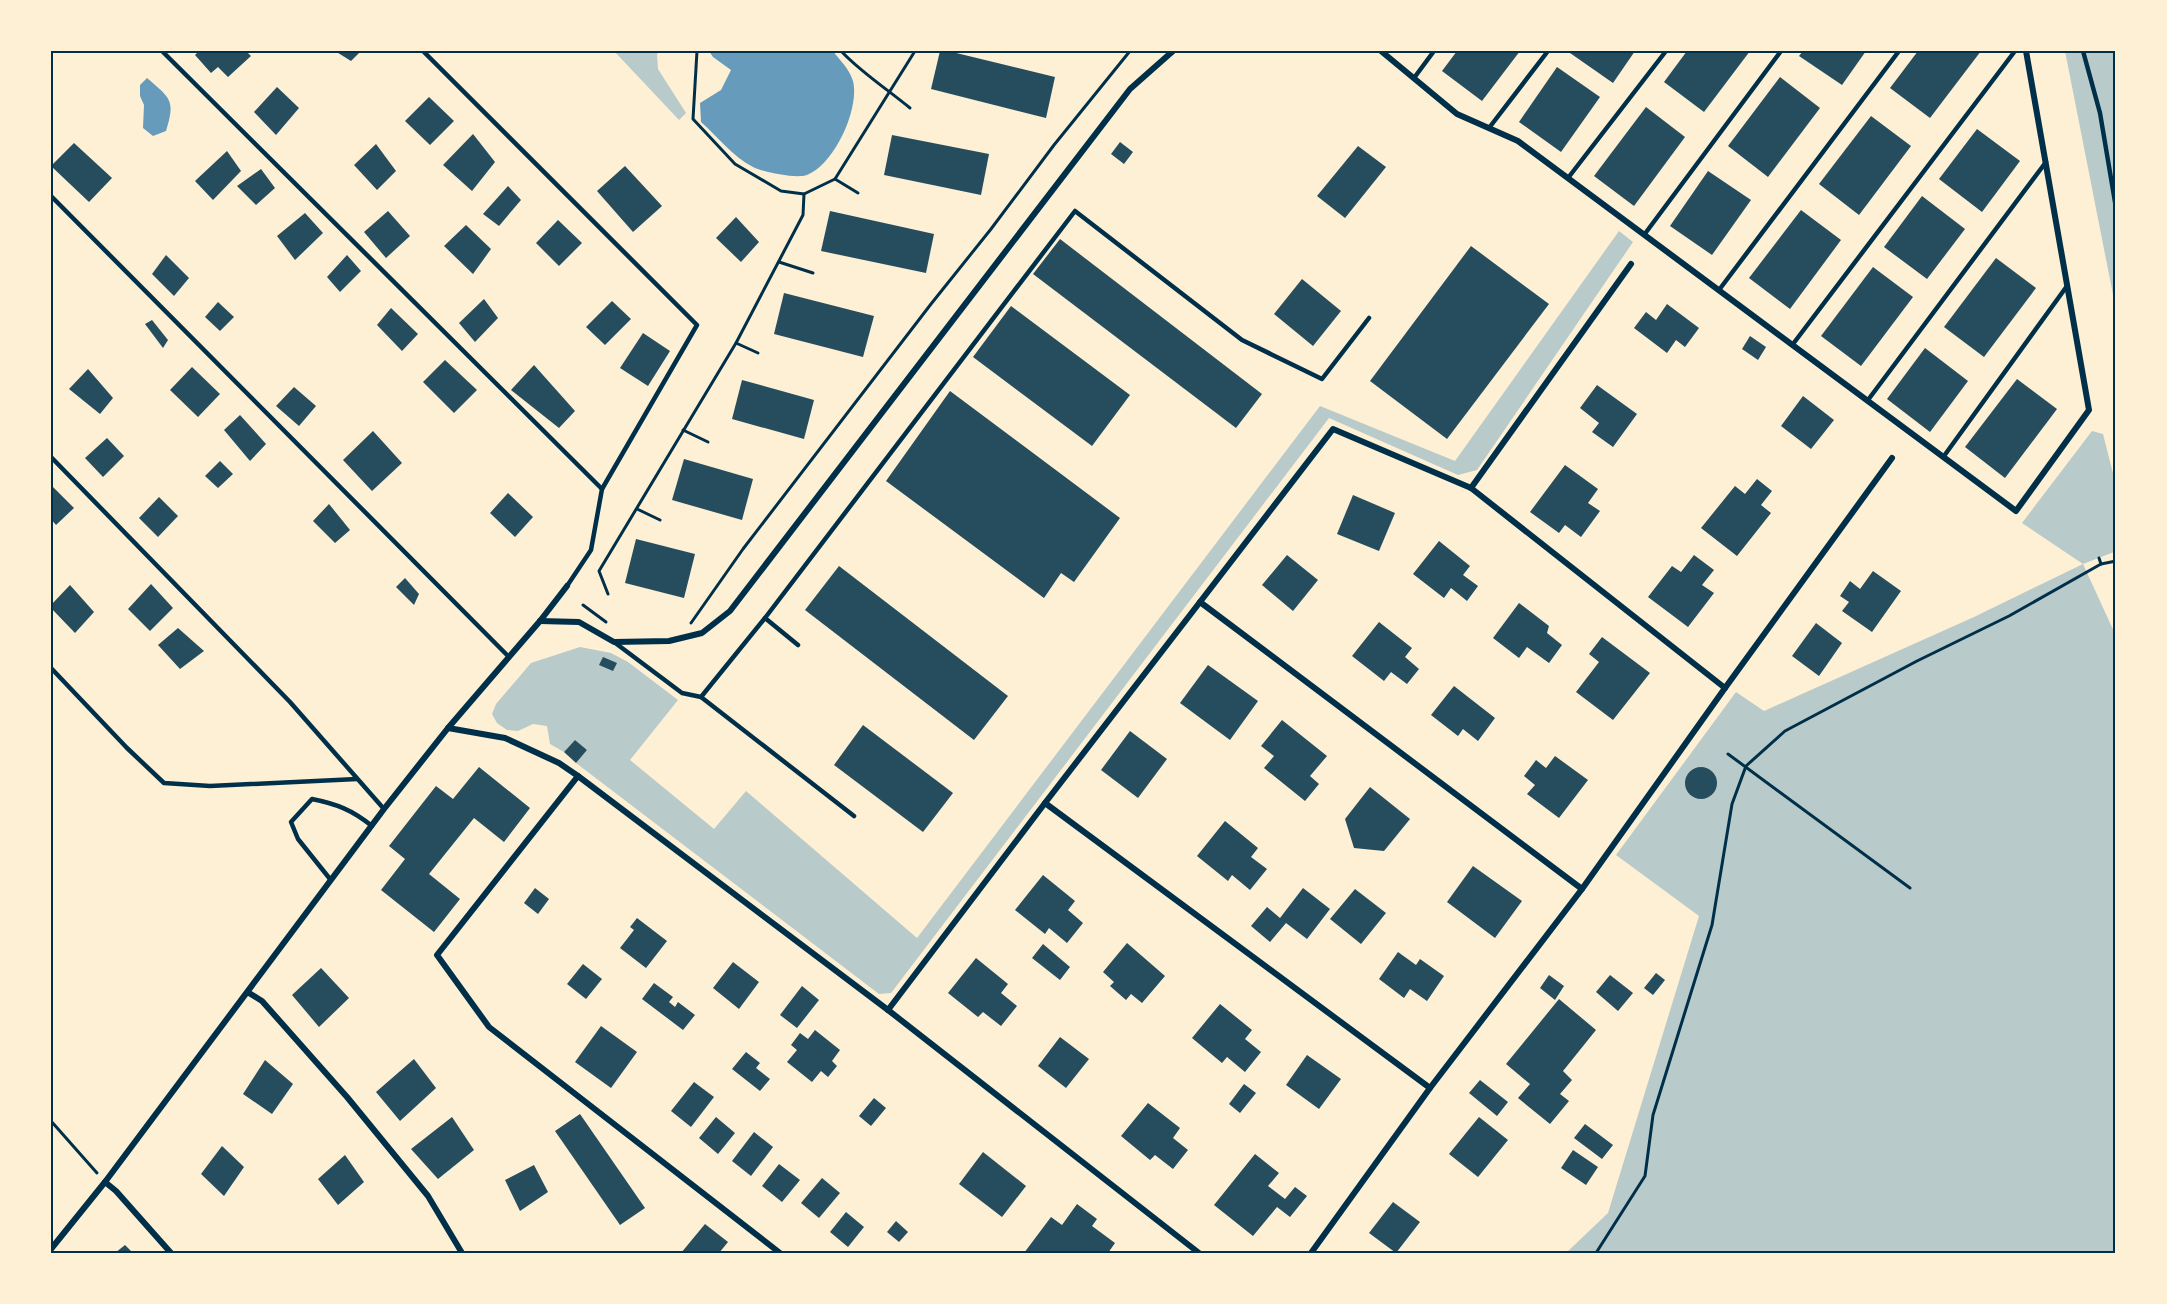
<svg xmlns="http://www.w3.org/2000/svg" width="2167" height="1304" viewBox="0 0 2167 1304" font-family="'Source Sans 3',sans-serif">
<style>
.green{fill:#b9caca}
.water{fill:#669bbc}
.building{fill:#264d5e}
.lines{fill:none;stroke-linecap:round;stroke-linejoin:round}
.path{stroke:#003049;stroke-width:3}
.service{stroke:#003049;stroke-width:4.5}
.minor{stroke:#003049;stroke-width:6}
.neatline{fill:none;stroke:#003049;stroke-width:2}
</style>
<rect width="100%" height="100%" fill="#fdf0d5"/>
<g class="green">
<polygon points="614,51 660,51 657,54 658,69 686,113 679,120"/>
<polygon points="2065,51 2116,51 2116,310"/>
<polygon points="1619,231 1633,242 1477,470 1458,475 1329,418 891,993 879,994 576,763 587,750 575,740 564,752 550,744 547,726 533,724 518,731 507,730 497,723 492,714 496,704 531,663 580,647 611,653 628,662 678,700 630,760 714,829 746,791 917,938 1320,406 1455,461"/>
<polygon points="2092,431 2103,434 2116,485 2116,544 2114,552 2083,564 2116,636 2116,1253 1566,1253 1608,1213 1699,916 1616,855 1736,692 1764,711 1974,617 2083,564 2022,523"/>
</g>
<g class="water">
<path d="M709,51H833C841,62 849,68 853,81C860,109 834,165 807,175C796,179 763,172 753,167C733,157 717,136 701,122L700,103L721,90L731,70L713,57Z"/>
<path d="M147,78C170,98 176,100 166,131L153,136L143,128L144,105L140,96V85Z"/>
</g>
<g class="building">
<polygon points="199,51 246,51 251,56 228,77 218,67 211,73 195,55"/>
<polygon points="335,51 361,51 351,61"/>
<polygon points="940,51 948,51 1055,77 1046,118 931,89"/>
<polygon points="1457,51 1520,51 1482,101 1442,71"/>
<polygon points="1572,51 1635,51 1613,83 1570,53"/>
<polygon points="1687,51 1750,51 1704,112 1664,82"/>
<polygon points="1803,51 1866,51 1842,85 1799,56"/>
<polygon points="1918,51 1981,51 1930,118 1890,88"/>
<polygon points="1557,67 1600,97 1561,152 1519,122"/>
<polygon points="1780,77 1820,108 1768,177 1728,146"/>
<polygon points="277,87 299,108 276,135 254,112"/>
<polygon points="429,97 454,121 430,145 405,121"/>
<polygon points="1646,107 1685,137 1634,206 1594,176"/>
<polygon points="1871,116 1911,146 1859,215 1819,184"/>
<polygon points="1977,129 2020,161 1982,212 1939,179"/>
<polygon points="473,134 495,162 472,191 443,165"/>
<polygon points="892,135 989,154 981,195 884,175"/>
<polygon points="1120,142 1133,152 1124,164 1111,154"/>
<polygon points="74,143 112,178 89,202 51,166"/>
<polygon points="376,144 396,171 377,190 354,165"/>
<polygon points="1358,146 1386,167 1345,218 1317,196"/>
<polygon points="227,151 241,171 213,200 195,181"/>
<polygon points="625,166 662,206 633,232 597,191"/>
<polygon points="261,169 275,188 256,205 237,186"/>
<polygon points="1708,171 1751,200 1712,255 1670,226"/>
<polygon points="508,186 521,200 499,226 483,214"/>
<polygon points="1922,196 1965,229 1927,279 1884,247"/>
<polygon points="1801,210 1841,240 1790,309 1749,278"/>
<polygon points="388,211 410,236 386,258 364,232"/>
<polygon points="830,211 934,234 926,273 821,251"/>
<polygon points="305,213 323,233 295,260 277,236"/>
<polygon points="736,217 759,242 741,262 716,238"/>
<polygon points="558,220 582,243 559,266 536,243"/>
<polygon points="466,225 491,249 473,274 444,246"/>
<polygon points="1060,239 1262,394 1236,428 1033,274"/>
<polygon points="1471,246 1549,304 1447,439 1370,381"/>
<polygon points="166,255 189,278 174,296 152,274"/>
<polygon points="347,255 361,271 340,292 327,277"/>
<polygon points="1996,258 2036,288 1984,357 1944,327"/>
<polygon points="1873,267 1913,297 1861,366 1821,336"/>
<polygon points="1302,279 1341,311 1313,346 1274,314"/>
<polygon points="784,293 874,316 863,357 774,334"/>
<polygon points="484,299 498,318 475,342 459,323"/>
<polygon points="612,301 631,319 605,345 586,327"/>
<polygon points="218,302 234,317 220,331 205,317"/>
<polygon points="1667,304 1699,328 1685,347 1676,340 1667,353 1634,328 1646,312 1656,320"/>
<polygon points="1011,306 1130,395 1092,446 973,357"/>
<polygon points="391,308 418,334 402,351 377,325"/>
<polygon points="152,320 168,340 163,348 145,324"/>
<polygon points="643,333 670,351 648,386 620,368"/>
<polygon points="1750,336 1766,347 1758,360 1742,349"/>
<polygon points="1925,348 1968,381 1930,432 1887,399"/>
<polygon points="445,360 477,390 454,413 423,382"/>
<polygon points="534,365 575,411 559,428 511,390"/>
<polygon points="192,367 220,394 198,417 170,390"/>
<polygon points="88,369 113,398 100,414 69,389"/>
<polygon points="2017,379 2057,409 2005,478 1965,447"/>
<polygon points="742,380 814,400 804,439 732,419"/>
<polygon points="1597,385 1637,414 1613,447 1592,432 1599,423 1580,408"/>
<polygon points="294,387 316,406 299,426 276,406"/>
<polygon points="950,391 1120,518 1074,582 1061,573 1044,598 886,481"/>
<polygon points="1803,396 1834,420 1811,449 1781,426"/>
<polygon points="240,415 266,444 250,461 224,430"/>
<polygon points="373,431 402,463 372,491 343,460"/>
<polygon points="107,438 124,456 103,477 85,458"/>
<polygon points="684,459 753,479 742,520 672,500"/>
<polygon points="220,461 233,474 218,488 205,476"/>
<polygon points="1565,465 1598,489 1588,503 1600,511 1581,537 1565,525 1559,533 1530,512"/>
<polygon points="1757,479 1772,491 1761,505 1771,513 1737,556 1701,528 1735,486 1745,494"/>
<polygon points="51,485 74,508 56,525 51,519"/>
<polygon points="508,493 533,517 515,537 490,513"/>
<polygon points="1353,495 1395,513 1379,551 1337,534"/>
<polygon points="159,497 178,516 158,537 139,518"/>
<polygon points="329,504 350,530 335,543 313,521"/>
<polygon points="636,539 695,554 684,598 625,583"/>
<polygon points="1439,541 1470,566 1463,575 1478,586 1467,601 1451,588 1444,598 1413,574"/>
<polygon points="1287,555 1318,580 1293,611 1262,585"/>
<polygon points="1694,555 1714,570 1702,585 1714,593 1688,627 1648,597 1672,566 1681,572"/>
<polygon points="839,566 1008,696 974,740 805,610"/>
<polygon points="1873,571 1901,591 1872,632 1842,611 1849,602 1840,596 1850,581 1860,589"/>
<polygon points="405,578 419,594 414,605 396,587"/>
<polygon points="151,584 173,608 150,631 128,609"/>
<polygon points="70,585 94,612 75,633 51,608 51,605"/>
<polygon points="1519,603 1549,626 1547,633 1562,645 1549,663 1527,647 1519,658 1493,638"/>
<polygon points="1379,622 1412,648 1405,657 1419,669 1407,684 1391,672 1384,681 1352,656"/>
<polygon points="1816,623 1842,643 1819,676 1792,656"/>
<polygon points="178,628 204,651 180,669 158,645"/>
<polygon points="1602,637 1650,673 1613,720 1576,692 1599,662 1589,654"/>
<polygon points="603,657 617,663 613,671 599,665"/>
<polygon points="1208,665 1258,701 1230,740 1180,703"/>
<polygon points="1454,686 1495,718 1478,741 1463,729 1458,736 1431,715"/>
<polygon points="1282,720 1327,756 1310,776 1319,784 1305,801 1264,768 1274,756 1261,746"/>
<polygon points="863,725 953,793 923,832 834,765"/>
<polygon points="1130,731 1167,759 1138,798 1101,770"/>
<polygon points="575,740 587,750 576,763 564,752"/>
<polygon points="1555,756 1588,780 1559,818 1527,794 1535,785 1524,776 1536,760 1546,768"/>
<polygon points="479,767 530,808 504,842 474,818 429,874 460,899 434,932 381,890 405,859 389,846 436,786 453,799"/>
<circle cx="1701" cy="783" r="16"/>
<polygon points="1370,787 1410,819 1384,851 1354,848 1345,819"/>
<polygon points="1225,821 1258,848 1251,857 1267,869 1250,890 1232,875 1228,881 1197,856"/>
<polygon points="1473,866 1522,901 1495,938 1447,902"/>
<polygon points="1043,875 1075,901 1068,910 1083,923 1067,943 1049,928 1045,934 1015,910"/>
<polygon points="535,888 549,899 538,914 524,903"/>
<polygon points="1303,888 1330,909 1307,939 1286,923 1270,942 1251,926 1267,907 1280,918"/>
<polygon points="1355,889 1386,913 1361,944 1330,919"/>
<polygon points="637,918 667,941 646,968 620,948 634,930 630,927"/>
<polygon points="1127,943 1165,976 1142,1003 1131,994 1126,1000 1110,986 1114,982 1103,972"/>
<polygon points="1043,944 1070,967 1060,980 1032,958"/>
<polygon points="1398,952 1416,965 1420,959 1444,976 1427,1001 1410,989 1404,998 1379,979"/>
<polygon points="976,958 1008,984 1001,993 1017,1006 1001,1026 983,1012 978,1017 948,993"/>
<polygon points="733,962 759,982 739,1009 713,988"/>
<polygon points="583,964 602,979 586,999 567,984"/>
<polygon points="321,968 349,998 319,1027 292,995"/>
<polygon points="1656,973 1665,980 1653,995 1644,988"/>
<polygon points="1549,975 1564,986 1555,1000 1540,988"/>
<polygon points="1610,975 1633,993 1618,1011 1596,992"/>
<polygon points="654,983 673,997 669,1002 675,1007 678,1002 695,1015 683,1030 642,999"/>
<polygon points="802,986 819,1000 797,1028 780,1015"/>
<polygon points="1559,999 1596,1030 1563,1071 1572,1080 1560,1094 1569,1101 1550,1124 1518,1098 1530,1084 1506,1064"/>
<polygon points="1220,1004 1252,1030 1245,1039 1261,1052 1245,1072 1227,1057 1222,1063 1192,1038"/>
<polygon points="601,1026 637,1052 611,1088 575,1062"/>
<polygon points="815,1030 840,1050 832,1061 837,1066 828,1077 821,1071 812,1082 787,1062 797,1050 791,1045 800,1033 808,1039"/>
<polygon points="1060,1037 1089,1059 1066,1088 1038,1066"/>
<polygon points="746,1052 760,1063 756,1068 770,1079 760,1091 732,1069"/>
<polygon points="1307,1055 1341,1079 1319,1109 1286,1085"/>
<polygon points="414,1059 436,1088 400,1121 376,1092"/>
<polygon points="265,1060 293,1084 272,1114 243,1094"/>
<polygon points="1480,1080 1508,1102 1497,1116 1469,1093"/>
<polygon points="694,1082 714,1097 691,1127 671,1111"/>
<polygon points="1244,1084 1256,1093 1240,1113 1229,1104"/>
<polygon points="874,1098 886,1108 871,1126 859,1116"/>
<polygon points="1148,1103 1180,1128 1173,1138 1188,1150 1173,1169 1155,1155 1150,1160 1121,1136"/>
<polygon points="580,1114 645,1208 620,1225 555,1131"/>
<polygon points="452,1117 474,1150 438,1179 411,1149"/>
<polygon points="716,1117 735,1133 718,1154 699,1138"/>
<polygon points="1479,1117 1508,1140 1478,1177 1449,1154"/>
<polygon points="1585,1124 1613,1145 1602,1159 1574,1138"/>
<polygon points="754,1132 773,1147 751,1176 732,1161"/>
<polygon points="222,1146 244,1167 224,1196 201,1174"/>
<polygon points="1573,1150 1598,1167 1586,1185 1561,1168"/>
<polygon points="983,1152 1026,1186 1002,1217 959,1184"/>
<polygon points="1255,1154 1279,1173 1268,1186 1285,1199 1295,1187 1307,1196 1290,1217 1277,1207 1253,1236 1214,1205"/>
<polygon points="345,1155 364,1182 338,1205 318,1179"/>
<polygon points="779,1164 800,1180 782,1202 762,1186"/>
<polygon points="534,1165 548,1192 520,1211 505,1180"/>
<polygon points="822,1178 840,1193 819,1218 801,1203"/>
<polygon points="1393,1202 1420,1222 1396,1253 1369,1233"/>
<polygon points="1077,1204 1097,1219 1092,1226 1115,1243 1108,1253 1024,1253 1051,1217 1062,1225"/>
<polygon points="846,1212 864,1227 848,1247 830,1232"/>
<polygon points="896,1221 908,1232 899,1242 887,1232"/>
<polygon points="705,1224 728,1242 719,1253 681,1253"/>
<polygon points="125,1245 133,1253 115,1253"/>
</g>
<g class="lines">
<g class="path">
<polyline points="697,51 693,119 735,164 781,191 804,194 835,179 915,51"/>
<path d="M842,52C862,73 887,89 910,108"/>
<polyline points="835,179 858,193"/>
<polyline points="779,262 813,273"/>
<polyline points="736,343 758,353"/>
<polyline points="683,430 708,442"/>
<polyline points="637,509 660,520"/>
<polyline points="2099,558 2101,564 2116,561"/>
<polyline points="608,594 599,571 736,343 803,215 804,194"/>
<polyline points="583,605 606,622"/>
<polyline points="691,623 743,549 931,304 991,229 1054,145 1130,51"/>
<polyline points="1728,754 1910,888"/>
<polyline points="51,1121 97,1173"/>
<polyline points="1596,1253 1645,1176 1653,1115 1712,925 1732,804 1746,766 1785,731 1917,661 2009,616 2101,564"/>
</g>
<g class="service">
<polyline points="162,51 602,489"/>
<polyline points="423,51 697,325 602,489 591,550 567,586"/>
<polyline points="2083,51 2100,113 2116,208"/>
<polyline points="1414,78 1434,51"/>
<polyline points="1489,128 1548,51"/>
<polyline points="1568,178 1666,51"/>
<polyline points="51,196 508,656"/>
<polyline points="1644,235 1781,51"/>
<polyline points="1719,290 1899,51"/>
<polyline points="1793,344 2015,51"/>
<polyline points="1868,400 2046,162"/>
<polyline points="1944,456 2067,286"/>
<polyline points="51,457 290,702 384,809"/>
<polyline points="614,642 682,693 701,697 765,618"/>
<polyline points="798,645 765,618 1075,211 1242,340 1322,379 1369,318"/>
<polyline points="51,668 127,748 164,783 210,786 357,779"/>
<polyline points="701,697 854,816"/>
<path d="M330,879L298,839L291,822L312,799C337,804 352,810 372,826"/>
</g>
<g class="minor">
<polyline points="1381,51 1457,114 1518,141 2016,511 2089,410 2026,51"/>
<polyline points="1471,488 1631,264"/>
<polyline points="1200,602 1045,803 1430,1088"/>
<polyline points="540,621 579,622 614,642 669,641 702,633 730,611 1130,89 1173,51"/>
<polyline points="448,728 505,738 559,763 578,776"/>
<polyline points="1582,889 1200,602 1333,429 1471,488 1725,688"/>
<polyline points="249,993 262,1001 347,1097 428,1196 462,1253"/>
<polyline points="888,1010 1045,803"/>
<polyline points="105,1182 116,1191 171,1253"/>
<polyline points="51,1249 105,1182 384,809 448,728 540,621 567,586"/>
<polyline points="780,1253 489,1027 437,955 578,776 888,1010 1199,1253"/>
<polyline points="1311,1253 1430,1088 1582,889 1725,688 1892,458"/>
</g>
</g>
<rect width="2167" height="1304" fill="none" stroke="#fdf0d5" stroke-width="105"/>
<rect x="52" y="52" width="2062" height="1200" class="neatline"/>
</svg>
